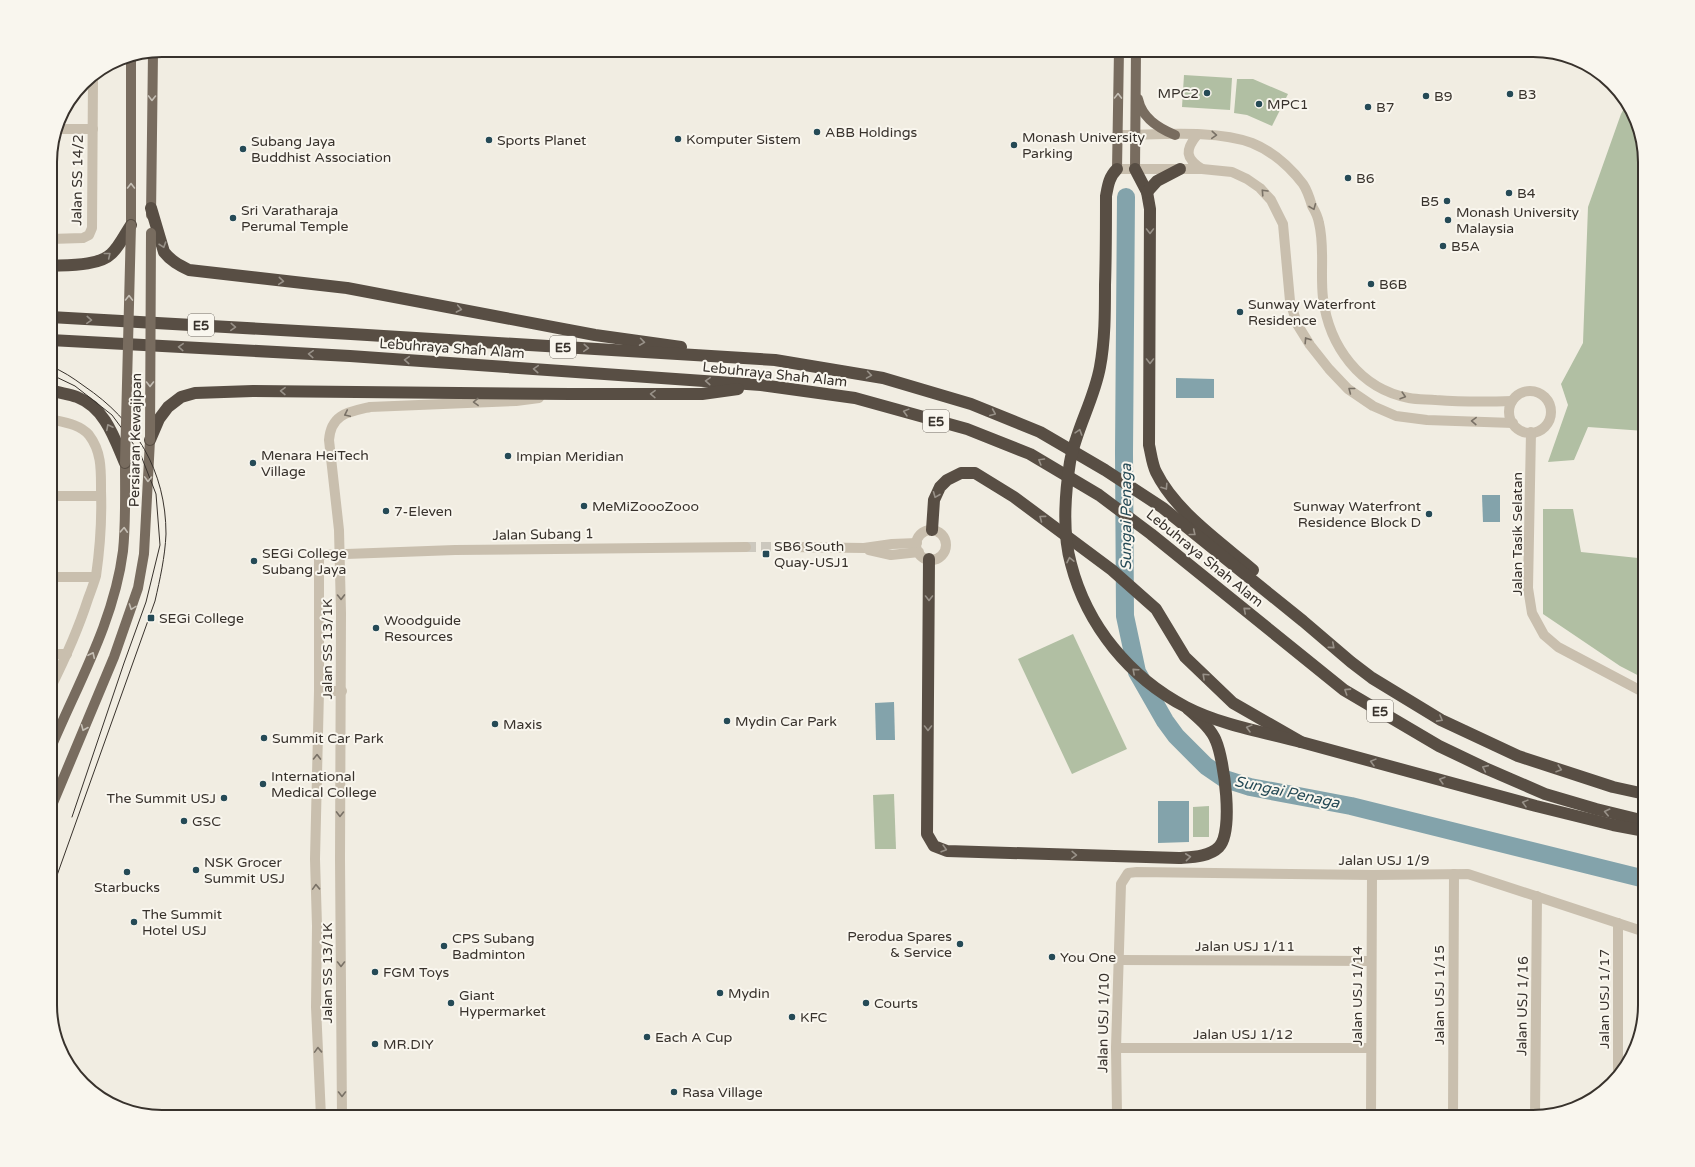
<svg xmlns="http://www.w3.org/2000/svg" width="1695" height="1167" viewBox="0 0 1695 1167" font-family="'Varela Round',sans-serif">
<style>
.green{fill:#b1bfa3}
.water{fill:#83a3ab}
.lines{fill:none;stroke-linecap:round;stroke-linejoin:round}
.river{stroke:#83a3ab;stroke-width:18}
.minor-tunnel{stroke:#ccc8be;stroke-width:10;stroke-dasharray:10 5;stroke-linecap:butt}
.minor{stroke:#c9bfae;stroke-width:10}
.major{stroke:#786c5f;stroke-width:10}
.highway{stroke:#584e44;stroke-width:12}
.tram{stroke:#38322c;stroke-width:1}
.major-bridge{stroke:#786c5f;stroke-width:10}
.highway-bridge{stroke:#584e44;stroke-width:12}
.oneway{stroke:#c5bfb5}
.oneway2{stroke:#797166}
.oneway3{stroke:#989188}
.poi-dot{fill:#254a56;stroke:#f9f6ee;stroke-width:1.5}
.labels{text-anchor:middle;stroke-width:4;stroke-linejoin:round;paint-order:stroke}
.shield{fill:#f9f6ee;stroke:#726d66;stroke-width:1}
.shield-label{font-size:13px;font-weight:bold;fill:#38322c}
.poi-label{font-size:14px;fill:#38322c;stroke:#f9f6ee;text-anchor:start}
.street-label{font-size:14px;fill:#38322c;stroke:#f9f6ee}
.water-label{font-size:15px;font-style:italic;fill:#254a56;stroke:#f9f6ee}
.rim{fill:none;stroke:#38322c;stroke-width:2}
</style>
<rect width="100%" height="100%" fill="#f1ede2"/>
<g class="green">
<polygon points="1184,75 1232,78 1230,110 1182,107"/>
<polygon points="1237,79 1253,79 1288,94 1272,126 1247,115 1234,113"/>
<polygon points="1627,103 1630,106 1645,162 1645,306 1638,360 1645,368 1645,431 1588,427 1574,460 1548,462 1568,405 1561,384 1583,343 1588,207 1621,114"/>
<polygon points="1543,509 1573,509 1581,552 1638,558 1645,563 1645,679 1620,666 1543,614"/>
<polygon points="1073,634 1127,749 1072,774 1018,659"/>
<polygon points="894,794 896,849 875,849 873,795"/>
<polygon points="1209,806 1209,837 1193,837 1193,807"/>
</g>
<g class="water">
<polygon points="1176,378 1214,379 1214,398 1176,398"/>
<polygon points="1482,495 1500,495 1500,522 1483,522"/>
<polygon points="894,702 895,740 876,740 875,703"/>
<polygon points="1158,801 1189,801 1189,842 1158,843"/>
</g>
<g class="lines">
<polyline class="river" points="1126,197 1124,453 1125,616 1137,672 1165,721 1176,736 1206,766 1225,779 1250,787 1351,806 1645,879"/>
<polyline class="minor-tunnel" points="746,547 787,547"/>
<g class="minor">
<polyline points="56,129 93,129"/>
<path d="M1117,135C1157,135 1215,129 1252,143C1272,151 1290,167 1303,184C1307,190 1310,199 1312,206C1315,211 1318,217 1319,223C1325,247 1320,273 1323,298C1329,346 1360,389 1409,398C1418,400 1428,399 1436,400C1462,402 1486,402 1512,401"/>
<path d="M1197,135C1185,150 1185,158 1202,169"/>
<polyline points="1117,169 1202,169 1232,172 1247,179 1260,188 1271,200 1283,224 1290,301 1297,324 1310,345 1329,369 1348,389 1373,406 1396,416 1427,420 1513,423"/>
<polyline points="50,239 83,238 89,235 92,228 93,76"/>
<circle cx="1530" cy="412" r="21"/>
<path d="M50,419C63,422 80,424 89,435C102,452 101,471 101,491C102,519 100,548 96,576C94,583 91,591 88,599C78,630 65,659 50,689"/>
<polyline points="1531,432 1528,588 1532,613 1544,635 1558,647 1645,693"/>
<polyline points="50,496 101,496"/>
<circle cx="931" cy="545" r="15"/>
<polyline points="787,547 864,548 892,544 917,543"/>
<polyline points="869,550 891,555 919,552"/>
<polyline points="50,577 95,577"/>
<polyline points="50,654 67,654"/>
<polyline points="319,691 342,691"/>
<polyline points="1618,923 1618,1075"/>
<polyline points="1118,960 1371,961"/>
<polyline points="1116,1048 1371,1048"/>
<polyline points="321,1117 316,1007 317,926 315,859 319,691 319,555 455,550 746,547"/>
<path d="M342,1117L340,859L341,613L339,530L329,440C331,414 348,412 370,407L516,401L539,398"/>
<polyline points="1119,1117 1117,1114 1116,1048 1121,884 1128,873 1137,872 1372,875 1468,874 1645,932"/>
<polyline points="1371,1117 1372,875"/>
<polyline points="1453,1117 1454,874"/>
<polyline points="1535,1117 1537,896"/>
</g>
<g class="major">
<path d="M1138,99C1142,118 1158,128 1175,135"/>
<polyline points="1117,169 1119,50"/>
<polyline points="1135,169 1136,50"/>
<polyline points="151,215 153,52"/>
<polyline points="131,225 131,56"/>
<path d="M50,750C77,685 114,622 123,551C126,522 125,492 125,463"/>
<polyline points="50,810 114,657 138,588 144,554 150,440"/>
</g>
<g class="highway">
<path d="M1135,169L1147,192L1150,209L1149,445C1151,453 1152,464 1156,472C1175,511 1220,542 1253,570"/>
<polyline points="1147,192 1157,181 1180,169"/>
<path d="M151,208L164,252C171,261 179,265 189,270L347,288L595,335L681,347"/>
<path d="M50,266C67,265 99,266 111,254C119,247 125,234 131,225"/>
<polyline points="50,317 351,334 775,360 883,378 971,404 1040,432 1105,470 1163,508 1303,621 1351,662 1372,678 1441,720 1518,756 1613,787 1645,794"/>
<polyline points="50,340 350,356 761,385 855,398 967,429 1030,454 1099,495 1151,534 1344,690 1439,746 1485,768 1545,794 1596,809 1645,821"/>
<path d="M50,390C59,393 69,394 77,397C105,408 114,437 125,463"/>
<polyline points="150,440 159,419 168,407 181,397 195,393 253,391 570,394 702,394 738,389"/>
<polyline points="932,530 934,500 940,487 947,480 961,473 975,473 1014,497 1112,570 1156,609 1185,657 1233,703 1301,742 1536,806 1613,825 1645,831"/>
<path d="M929,559L927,834L934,846L947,851L1179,858C1192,857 1209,857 1219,847C1234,831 1224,760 1216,741C1211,728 1198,718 1188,709"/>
</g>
<g class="tram">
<path d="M50,366C63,371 73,378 84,386C136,421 166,471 166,534C165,557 160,579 155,601L50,895"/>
<polyline points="50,374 75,386 112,415 140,453 156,494 160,545 146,602 124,663 72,817"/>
</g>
<g class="major-bridge">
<polyline points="150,440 151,233"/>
<polyline points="125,463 131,225"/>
</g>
<path class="highway-bridge" d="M1117,169C1109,177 1108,185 1106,196C1106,225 1106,255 1105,285C1105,313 1105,340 1100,367C1094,400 1076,429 1070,462C1065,494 1062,532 1071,564C1087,626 1130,678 1186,707C1221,725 1263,732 1301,742"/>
</g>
<defs><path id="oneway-chevron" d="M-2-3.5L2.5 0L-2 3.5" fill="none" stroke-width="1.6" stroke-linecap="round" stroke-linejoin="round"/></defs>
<g class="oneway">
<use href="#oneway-chevron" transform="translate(1118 96) rotate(-89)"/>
<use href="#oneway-chevron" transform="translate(152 98) rotate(91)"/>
<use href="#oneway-chevron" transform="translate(131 186) rotate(-90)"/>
<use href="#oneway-chevron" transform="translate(129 298) rotate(-89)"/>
<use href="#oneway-chevron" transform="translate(150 384) rotate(90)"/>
<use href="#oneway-chevron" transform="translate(148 479) rotate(92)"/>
<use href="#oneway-chevron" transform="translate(124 530) rotate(-87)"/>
<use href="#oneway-chevron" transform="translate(132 607) rotate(110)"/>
<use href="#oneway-chevron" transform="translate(92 655) rotate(-65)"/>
<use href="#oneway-chevron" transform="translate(84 728) rotate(113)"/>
</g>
<g class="oneway2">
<use href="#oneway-chevron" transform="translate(1214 135) rotate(4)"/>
<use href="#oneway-chevron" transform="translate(1264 192) rotate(-133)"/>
<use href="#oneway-chevron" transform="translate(1313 207) rotate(68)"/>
<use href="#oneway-chevron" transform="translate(1307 340) rotate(-123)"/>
<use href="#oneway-chevron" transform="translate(1351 390) rotate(-142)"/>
<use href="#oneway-chevron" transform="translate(1403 396) rotate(17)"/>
<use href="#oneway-chevron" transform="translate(476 402) rotate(178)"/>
<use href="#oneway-chevron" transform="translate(347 414) rotate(155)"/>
<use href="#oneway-chevron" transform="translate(1474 421) rotate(-178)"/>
<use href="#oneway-chevron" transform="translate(341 597) rotate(89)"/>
<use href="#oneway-chevron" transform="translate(317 757) rotate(-89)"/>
<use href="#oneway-chevron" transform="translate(340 814) rotate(91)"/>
<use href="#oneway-chevron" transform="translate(316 887) rotate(-92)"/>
<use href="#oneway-chevron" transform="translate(341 964) rotate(90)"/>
<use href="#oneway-chevron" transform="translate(318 1050) rotate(-92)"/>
<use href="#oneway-chevron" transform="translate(342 1094) rotate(90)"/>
</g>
<g class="oneway3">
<use href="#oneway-chevron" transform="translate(1150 231) rotate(90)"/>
<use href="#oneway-chevron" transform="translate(163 245) rotate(71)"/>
<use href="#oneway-chevron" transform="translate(108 255) rotate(-39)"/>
<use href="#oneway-chevron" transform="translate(281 281) rotate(5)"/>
<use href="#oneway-chevron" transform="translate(459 309) rotate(11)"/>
<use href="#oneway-chevron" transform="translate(89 320) rotate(3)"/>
<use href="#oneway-chevron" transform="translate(233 327) rotate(3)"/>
<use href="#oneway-chevron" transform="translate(642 342) rotate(8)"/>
<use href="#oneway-chevron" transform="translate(181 347) rotate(-177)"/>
<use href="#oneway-chevron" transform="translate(586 348) rotate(4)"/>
<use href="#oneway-chevron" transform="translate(311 354) rotate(-177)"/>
<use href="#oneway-chevron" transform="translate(407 360) rotate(-176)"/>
<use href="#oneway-chevron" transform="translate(1150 361) rotate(90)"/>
<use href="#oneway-chevron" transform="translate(536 369) rotate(-176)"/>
<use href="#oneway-chevron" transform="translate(869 375) rotate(9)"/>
<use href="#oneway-chevron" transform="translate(708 381) rotate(-176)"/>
<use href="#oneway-chevron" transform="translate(283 391) rotate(-179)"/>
<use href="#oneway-chevron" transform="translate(653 394) rotate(-179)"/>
<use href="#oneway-chevron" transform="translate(906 412) rotate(-165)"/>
<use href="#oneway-chevron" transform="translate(993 413) rotate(23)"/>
<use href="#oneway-chevron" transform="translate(109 427) rotate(-117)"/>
<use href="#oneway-chevron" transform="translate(1079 432) rotate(-72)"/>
<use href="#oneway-chevron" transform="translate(1041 461) rotate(-149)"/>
<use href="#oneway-chevron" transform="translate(1165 487) rotate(57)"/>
<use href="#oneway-chevron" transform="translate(936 495) rotate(112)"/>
<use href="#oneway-chevron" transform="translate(1042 518) rotate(-143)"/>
<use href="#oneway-chevron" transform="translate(1193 533) rotate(39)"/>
<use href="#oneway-chevron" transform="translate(1070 560) rotate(-102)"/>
<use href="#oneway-chevron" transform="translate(929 598) rotate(90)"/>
<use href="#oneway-chevron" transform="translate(1246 610) rotate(-140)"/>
<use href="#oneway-chevron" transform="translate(1332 646) rotate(41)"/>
<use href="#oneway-chevron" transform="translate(1135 671) rotate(-138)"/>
<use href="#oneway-chevron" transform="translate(1205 676) rotate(-137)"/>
<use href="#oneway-chevron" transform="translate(1347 691) rotate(-147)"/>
<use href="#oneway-chevron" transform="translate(1440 719) rotate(29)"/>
<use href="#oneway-chevron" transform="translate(928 728) rotate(90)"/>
<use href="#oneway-chevron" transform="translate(1249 728) rotate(-165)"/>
<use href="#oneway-chevron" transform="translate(1373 762) rotate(-165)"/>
<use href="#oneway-chevron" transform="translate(1485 768) rotate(-156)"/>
<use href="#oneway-chevron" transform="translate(1559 769) rotate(18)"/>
<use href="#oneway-chevron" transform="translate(1442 780) rotate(-164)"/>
<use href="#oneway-chevron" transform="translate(1525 803) rotate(-165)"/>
<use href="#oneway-chevron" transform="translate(1607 812) rotate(-167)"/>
<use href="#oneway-chevron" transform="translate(944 849) rotate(16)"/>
<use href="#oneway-chevron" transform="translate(1074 855) rotate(2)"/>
<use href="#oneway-chevron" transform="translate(1188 857) rotate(-6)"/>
</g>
<g class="poi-dot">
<circle cx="1207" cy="93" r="4"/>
<circle cx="1510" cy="94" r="4"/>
<circle cx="1426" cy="96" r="4"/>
<circle cx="1259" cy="104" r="4"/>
<circle cx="1368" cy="107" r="4"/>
<circle cx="817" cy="132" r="4"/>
<circle cx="678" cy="139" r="4"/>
<circle cx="489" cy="140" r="4"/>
<circle cx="1014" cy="145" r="4"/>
<circle cx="243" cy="149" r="4"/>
<circle cx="1348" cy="178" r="4"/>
<circle cx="1509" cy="193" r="4"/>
<circle cx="1447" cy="201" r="4"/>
<circle cx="233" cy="218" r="4"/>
<circle cx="1448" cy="220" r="4"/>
<circle cx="1443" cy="246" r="4"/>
<circle cx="1371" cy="284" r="4"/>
<circle cx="1240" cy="312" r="4"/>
<circle cx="508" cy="456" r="4"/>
<circle cx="253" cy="463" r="4"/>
<circle cx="584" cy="506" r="4"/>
<circle cx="386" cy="511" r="4"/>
<circle cx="1429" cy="514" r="4"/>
<rect x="762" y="550" width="8" height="8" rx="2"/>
<circle cx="254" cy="561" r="4"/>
<rect x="147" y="614" width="8" height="8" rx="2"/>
<circle cx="376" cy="628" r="4"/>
<circle cx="727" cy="721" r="4"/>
<circle cx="495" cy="724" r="4"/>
<circle cx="264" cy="738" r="4"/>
<circle cx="263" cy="784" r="4"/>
<circle cx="224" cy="798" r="4"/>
<circle cx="184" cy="821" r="4"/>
<circle cx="196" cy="870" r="4"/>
<circle cx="127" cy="872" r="4"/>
<circle cx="134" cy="922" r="4"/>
<circle cx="960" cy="944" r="4"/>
<circle cx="444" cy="946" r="4"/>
<circle cx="1052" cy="957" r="4"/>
<circle cx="375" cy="972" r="4"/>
<circle cx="720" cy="993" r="4"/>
<circle cx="451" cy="1003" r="4"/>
<circle cx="866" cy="1003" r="4"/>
<circle cx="792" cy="1017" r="4"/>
<circle cx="647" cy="1037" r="4"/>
<circle cx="375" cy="1044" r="4"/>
<circle cx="674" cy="1092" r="4"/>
</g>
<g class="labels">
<g class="shield">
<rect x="188" y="314" width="26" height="22" rx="3"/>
<rect x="550" y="336" width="26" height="22" rx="3"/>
<rect x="923" y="410" width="26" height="22" rx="3"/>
<rect x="1367" y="700" width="26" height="22" rx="3"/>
</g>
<g class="shield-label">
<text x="201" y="330">E5</text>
<text x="563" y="352">E5</text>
<text x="936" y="426">E5</text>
<text x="1380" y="716">E5</text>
</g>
<g class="poi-label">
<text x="1199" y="98" text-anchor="end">MPC2</text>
<text x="1518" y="99">B3</text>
<text x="1434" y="101">B9</text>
<text x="1267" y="109">MPC1</text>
<text x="1376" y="112">B7</text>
<text x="825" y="137">ABB Holdings</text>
<text x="1022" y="142">Monash University<tspan x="1022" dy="16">Parking</tspan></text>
<text x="686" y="144">Komputer Sistem</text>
<text x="497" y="145">Sports Planet</text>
<text x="251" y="146">Subang Jaya<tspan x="251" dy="16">Buddhist Association</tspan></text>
<text x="1356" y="183">B6</text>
<text x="1517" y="198">B4</text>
<text x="1439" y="206" text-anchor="end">B5</text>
<text x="241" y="215">Sri Varatharaja<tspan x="241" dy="16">Perumal Temple</tspan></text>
<text x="1456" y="217">Monash University<tspan x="1456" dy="16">Malaysia</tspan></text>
<text x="1451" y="251">B5A</text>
<text x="1379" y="289">B6B</text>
<text x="1248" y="309">Sunway Waterfront<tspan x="1248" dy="16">Residence</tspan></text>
<text x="261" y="460">Menara HeiTech<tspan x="261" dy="16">Village</tspan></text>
<text x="516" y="461">Impian Meridian</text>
<text x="592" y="511">MeMiZoooZooo</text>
<text x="1421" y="511" text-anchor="end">Sunway Waterfront<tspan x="1421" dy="16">Residence Block D</tspan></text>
<text x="394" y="516">7-Eleven</text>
<text x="774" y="551">SB6 South<tspan x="774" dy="16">Quay-USJ1</tspan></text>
<text x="262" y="558">SEGi College<tspan x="262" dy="16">Subang Jaya</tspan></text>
<text x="159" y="623">SEGi College</text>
<text x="384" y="625">Woodguide<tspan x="384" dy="16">Resources</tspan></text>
<text x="735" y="726">Mydin Car Park</text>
<text x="503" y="729">Maxis</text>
<text x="272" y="743">Summit Car Park</text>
<text x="271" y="781">International<tspan x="271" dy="16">Medical College</tspan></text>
<text x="216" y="803" text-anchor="end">The Summit USJ</text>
<text x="192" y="826">GSC</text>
<text x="204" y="867">NSK Grocer<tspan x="204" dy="16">Summit USJ</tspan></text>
<text x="127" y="892" text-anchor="middle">Starbucks</text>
<text x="142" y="919">The Summit<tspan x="142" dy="16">Hotel USJ</tspan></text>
<text x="952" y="941" text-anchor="end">Perodua Spares<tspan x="952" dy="16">&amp; Service</tspan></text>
<text x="452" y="943">CPS Subang<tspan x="452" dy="16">Badminton</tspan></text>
<text x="1060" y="962">You One</text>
<text x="383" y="977">FGM Toys</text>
<text x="728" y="998">Mydin</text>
<text x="459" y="1000">Giant<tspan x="459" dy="16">Hypermarket</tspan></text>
<text x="874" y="1008">Courts</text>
<text x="800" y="1022">KFC</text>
<text x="655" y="1042">Each A Cup</text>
<text x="383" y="1049">MR.DIY</text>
<text x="682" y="1097">Rasa Village</text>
</g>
<g class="street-label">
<text transform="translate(77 180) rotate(-89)" y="5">Jalan SS 14/2</text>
<text transform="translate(452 348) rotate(4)" y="5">Lebuhraya Shah Alam</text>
<text transform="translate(775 374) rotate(6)" y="5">Lebuhraya Shah Alam</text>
<text transform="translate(135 440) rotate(-89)" y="5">Persiaran Kewajipan</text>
<text transform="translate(543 534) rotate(-1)" y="5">Jalan Subang 1</text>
<text transform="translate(1517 534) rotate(-90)" y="5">Jalan Tasik Selatan</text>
<text transform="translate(1205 558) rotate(39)" y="5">Lebuhraya Shah Alam</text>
<text transform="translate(327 649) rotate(-90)" y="5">Jalan SS 13/1K</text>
<text x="1384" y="865">Jalan USJ 1/9</text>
<text x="1245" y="951">Jalan USJ 1/11</text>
<text transform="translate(327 973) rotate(-90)" y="5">Jalan SS 13/1K</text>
<text transform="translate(1439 995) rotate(-90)" y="5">Jalan USJ 1/15</text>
<text transform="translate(1357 996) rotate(-90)" y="5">Jalan USJ 1/14</text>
<text transform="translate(1604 999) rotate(-90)" y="5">Jalan USJ 1/17</text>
<text transform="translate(1522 1006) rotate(-89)" y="5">Jalan USJ 1/16</text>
<text transform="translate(1103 1023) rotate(-89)" y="5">Jalan USJ 1/10</text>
<text x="1243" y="1039">Jalan USJ 1/12</text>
</g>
<g class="water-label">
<text transform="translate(1126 517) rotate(-90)" y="5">Sungai Penaga</text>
<text transform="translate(1287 792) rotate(12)" y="5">Sungai Penaga</text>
</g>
</g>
<path d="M0 0H1695V1167H0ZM162 57H1533A105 105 0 0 1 1638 162V1005A105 105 0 0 1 1533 1110H162A105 105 0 0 1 57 1005V162A105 105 0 0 1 162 57Z" fill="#f9f6ee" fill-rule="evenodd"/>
<path class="rim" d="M162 57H1533A105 105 0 0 1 1638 162V1005A105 105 0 0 1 1533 1110H162A105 105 0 0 1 57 1005V162A105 105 0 0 1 162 57Z"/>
</svg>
